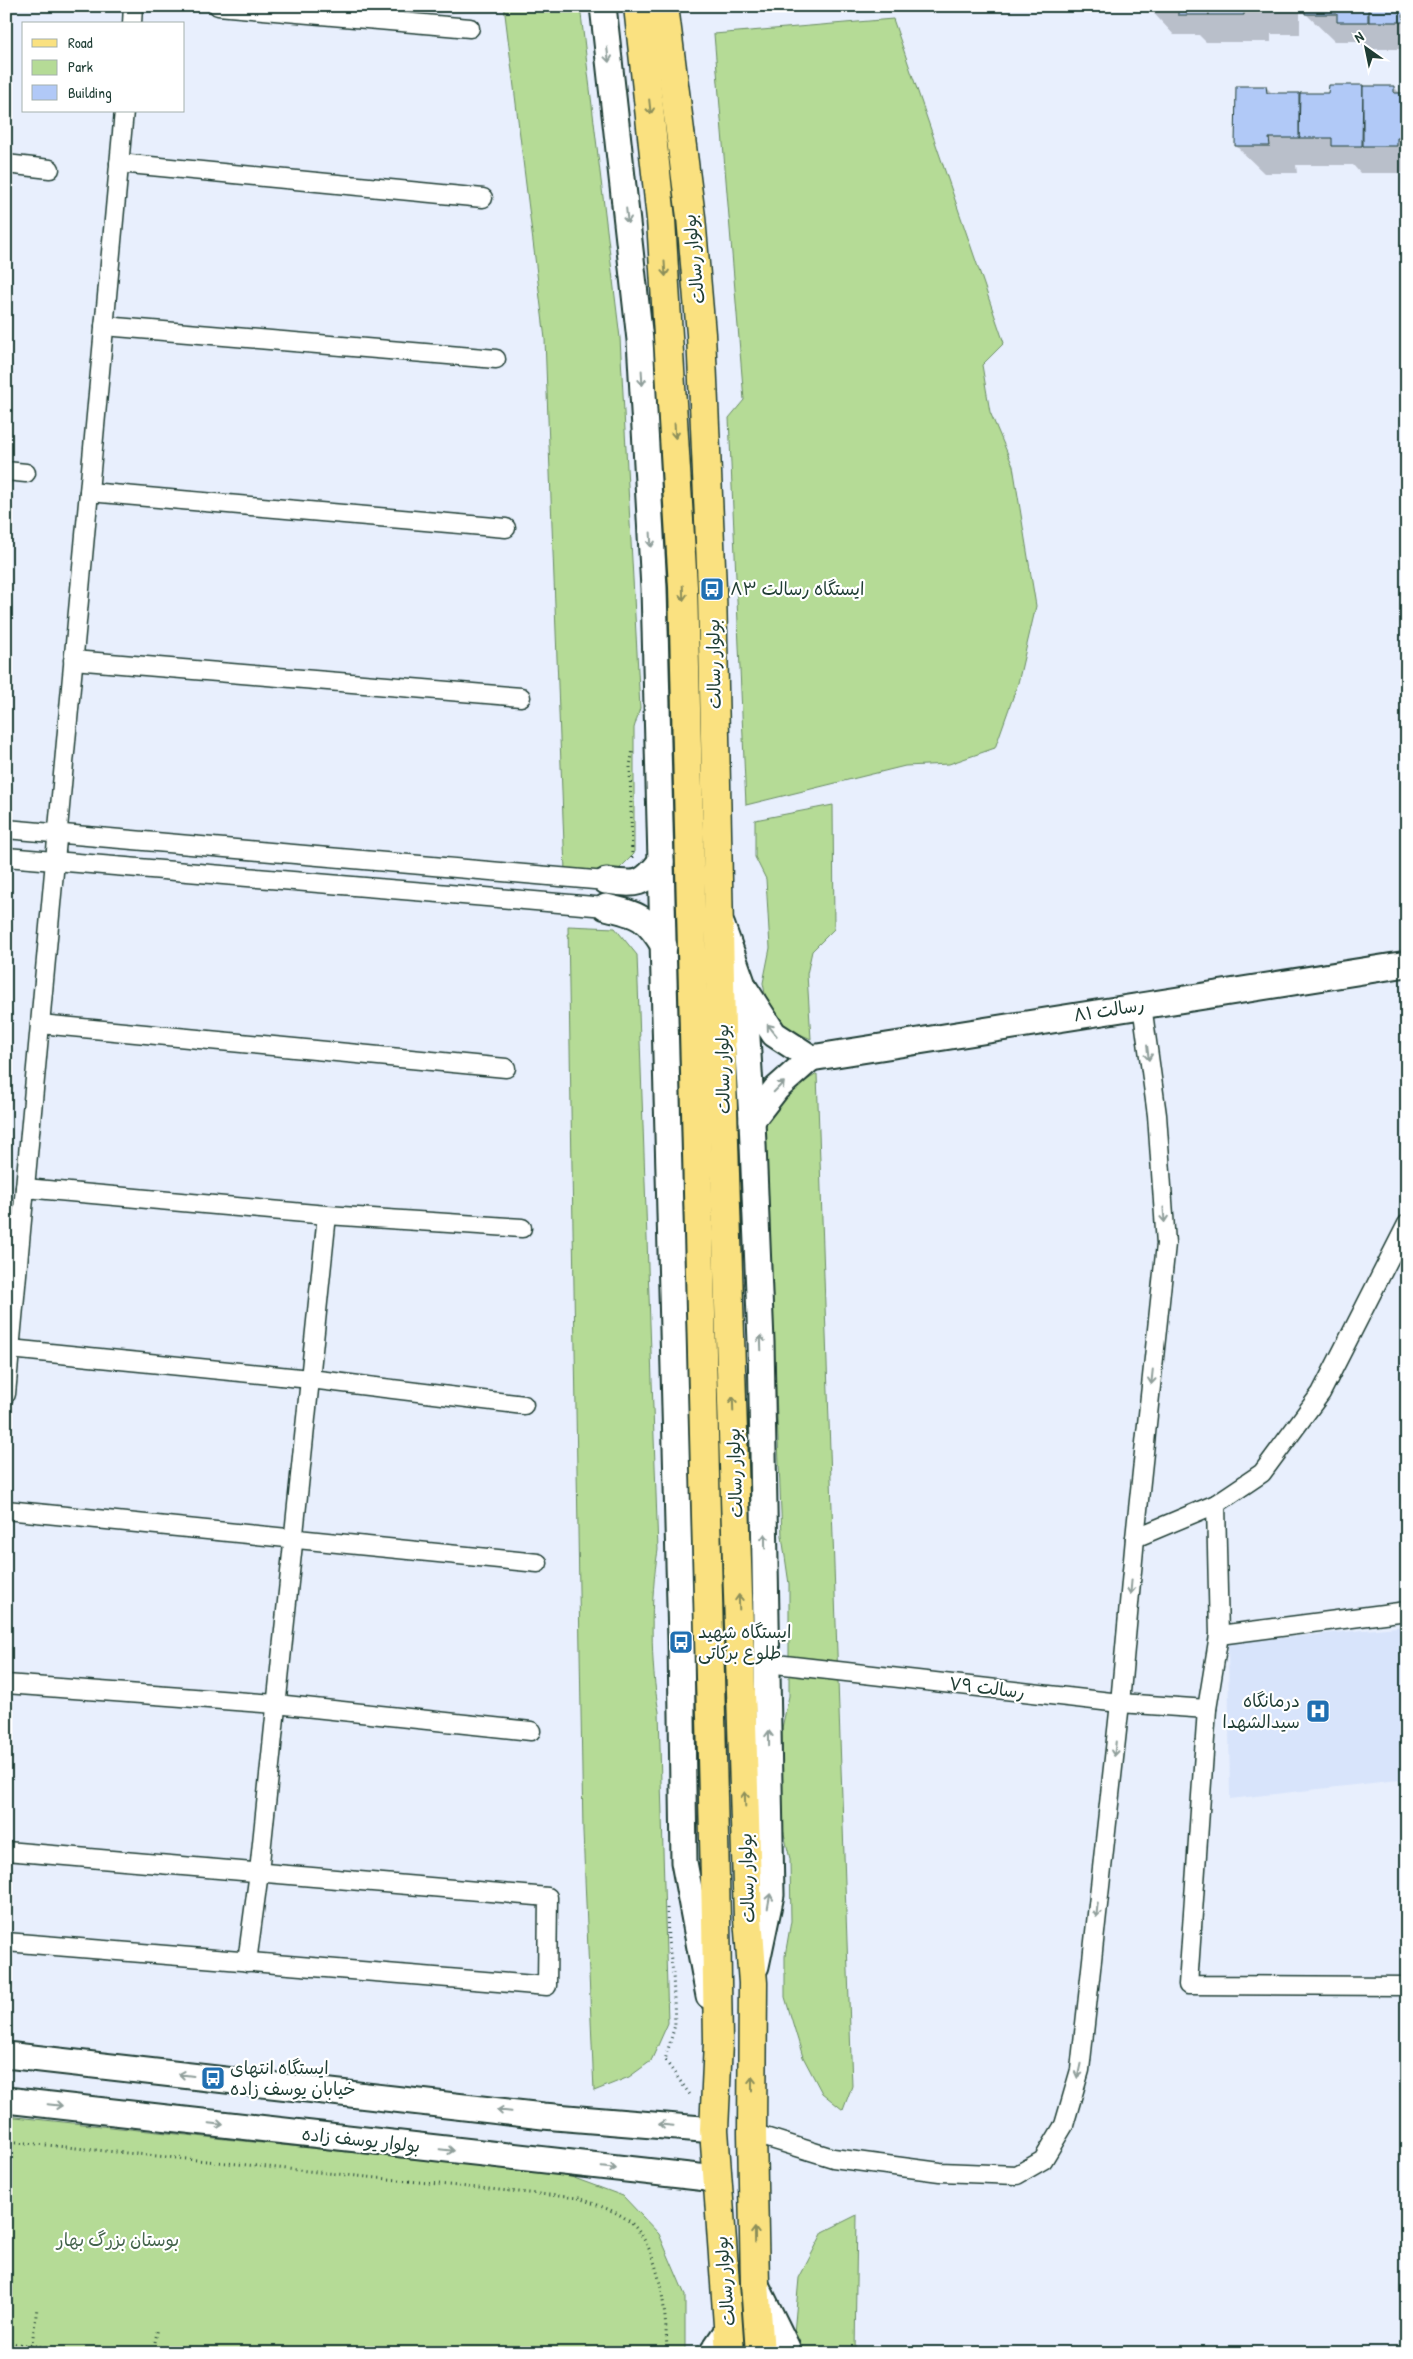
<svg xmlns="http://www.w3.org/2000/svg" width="1413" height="2359" viewBox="0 0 1413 2359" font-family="'Patrick Hand','Playpen Sans Arabic',sans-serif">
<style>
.built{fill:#d8e4fb}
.green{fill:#b5db96;stroke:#6a8c65}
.shadow{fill:#0003}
.building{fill:#b1c9f7;stroke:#1f3d34}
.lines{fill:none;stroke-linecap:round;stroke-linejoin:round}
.street-casing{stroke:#1f3d34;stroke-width:21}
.secondary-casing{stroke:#1f3d34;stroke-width:29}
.primary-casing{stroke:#1f3d34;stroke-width:31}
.path{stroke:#1f3d34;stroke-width:3;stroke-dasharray:1 4;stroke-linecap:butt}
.street{stroke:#fff;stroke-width:18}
.secondary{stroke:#fff;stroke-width:25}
.primary{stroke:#fae180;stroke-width:28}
.oneway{stroke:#8f9e9a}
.oneway2{stroke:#8c8f5a}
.labels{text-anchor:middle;stroke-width:4.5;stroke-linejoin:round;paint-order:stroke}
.street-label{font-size:18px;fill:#1f3d34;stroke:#fff}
.poi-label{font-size:18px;fill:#1f3d34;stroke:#fff;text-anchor:start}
.park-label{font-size:18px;fill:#44644c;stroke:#fff}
</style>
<rect width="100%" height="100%" fill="#e8effd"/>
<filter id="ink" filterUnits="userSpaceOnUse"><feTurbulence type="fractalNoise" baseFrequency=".02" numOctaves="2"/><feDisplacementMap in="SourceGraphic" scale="10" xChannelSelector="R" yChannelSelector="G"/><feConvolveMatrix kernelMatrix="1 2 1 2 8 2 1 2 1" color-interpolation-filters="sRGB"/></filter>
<g filter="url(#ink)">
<polygon class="built" points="1407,1626 1407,1779 1230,1799 1228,1643"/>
<g class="green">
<polygon points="504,6 580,6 620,338 640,708 634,728 634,854 617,871 565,871 545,339"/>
<polygon points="893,19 1004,343 982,365 990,412 1013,466 1036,606 1018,683 995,748 949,764 905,766 746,805 729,418 744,400 714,34"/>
<polygon points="833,805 834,929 812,951 807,974 811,1039 784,1027 766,999 763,983 770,948 766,879 755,857 755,820"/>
<path d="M568,926L615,928L637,955L658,1550C650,1597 650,1665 659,1712L668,2023L651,2061L629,2077L594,2091L583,1832Z"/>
<polygon points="817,1074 852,2086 843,2110 822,2093 803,2057 785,1997 785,1956 791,1921 790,1859 782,1825 782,1728 789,1696 789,1584 782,1536 765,1125 784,1094"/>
<polygon points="6,2116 566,2175 623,2196 659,2234 685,2295 685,2353 6,2353"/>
<polygon points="857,2215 855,2353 803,2353 794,2333 799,2278 823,2232"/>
</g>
<g class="shadow">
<polygon points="1147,6 1300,6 1300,34 1271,34 1271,42 1206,42 1199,35 1174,35"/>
<polygon points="1306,6 1407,6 1407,49 1366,49 1359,41 1334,41 1306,14"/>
<polygon points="1363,86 1394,87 1401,94 1407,94 1407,173 1360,173 1353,165 1296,165 1297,173 1264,173 1236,146 1266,87 1273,94 1330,95"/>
<polygon points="16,2351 32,2353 16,2353"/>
</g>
<g class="building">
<polygon points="1145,6 1209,6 1209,15 1178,15 1178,8 1145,8"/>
<polygon points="1209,6 1273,6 1244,7 1244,15 1209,15"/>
<polygon points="1305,6 1368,6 1368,22 1337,22 1337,14 1305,14"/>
<polygon points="1369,6 1407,6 1407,14 1403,14 1404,22 1369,22"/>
<polygon points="1329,85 1363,85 1362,146 1332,146 1332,138 1299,138 1300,93 1328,93"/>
<polygon points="1236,86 1266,86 1267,93 1299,93 1299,138 1269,138 1270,146 1235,146"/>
<polygon points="1363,86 1394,86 1394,93 1407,93 1407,138 1397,138 1397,146 1363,146"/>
</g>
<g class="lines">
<g class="street-casing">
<g id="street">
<polyline points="218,6 470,28"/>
<polyline points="132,24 133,6"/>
<polyline points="119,163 483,198"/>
<polyline points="6,164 50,169"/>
<polyline points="104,326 496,359"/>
<polyline points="6,471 26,473"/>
<polyline points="89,492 506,528"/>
<polyline points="73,660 521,697"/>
<polyline points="6,829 606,881"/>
<polyline points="6,857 606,907"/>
<polyline points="40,1024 506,1068"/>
<polyline points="25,1188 327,1215 522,1228"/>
<polyline points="10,1349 310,1379 524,1405"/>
<polyline points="6,1394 124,111"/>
<polyline points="1216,1504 1219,1635 1207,1709 1188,1985 1407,1986"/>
<polyline points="6,1510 538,1563"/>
<polyline points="1135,1538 1216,1504 1262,1473 1321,1393 1407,1224"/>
<polyline points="1219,1635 1407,1611"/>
<polyline points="767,1663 1120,1703 1207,1709"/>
<polyline points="6,1684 276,1704 531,1731"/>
<polyline points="6,1851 548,1897 547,1986 6,1942"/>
<polyline points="247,1962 259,1872 327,1215"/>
<polyline points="752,2133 833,2158 940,2172 1017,2175 1043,2160 1064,2125 1080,2070 1120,1703 1135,1538 1166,1244 1157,1115 1142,1005"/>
</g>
</g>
<g class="secondary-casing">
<g id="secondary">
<polyline points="603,6 640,340 654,588 681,1642 684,1862 709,1996"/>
<path d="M606,881C637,885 642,886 661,861"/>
<path d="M606,907C640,915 646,917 664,946"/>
<polyline points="722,926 744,988 752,1120 761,1342 771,1895 756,1966"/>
<polyline points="745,989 774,1034 811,1058"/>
<polyline points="811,1058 1407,964"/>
<polyline points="752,1120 776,1089 811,1058"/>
<polyline points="6,2055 543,2116 714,2130"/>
<polyline points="6,2100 716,2179"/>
<polyline points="756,2285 787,2348 787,2353"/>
<polyline points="712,2353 729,2328"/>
</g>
</g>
<g class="primary-casing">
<g id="primary">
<polyline points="638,6 661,219 683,587 716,1919 718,2042 714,2130 730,2353"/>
<polyline points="664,6 691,217 701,334 712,589 722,1077 748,1918 753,1983 752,2133 755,2284 760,2353"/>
</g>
</g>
<g class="path">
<polyline points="632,858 630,766 633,749"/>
<polyline points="667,1908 668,1941 673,1972 675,2025 665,2060 691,2096"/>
<path d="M6,2141L579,2198C594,2204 611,2209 625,2218C661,2243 666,2313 667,2353"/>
<polyline points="155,2342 158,2328"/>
<polyline points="31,2351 37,2308"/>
<polyline points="9,2353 10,2343 52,2348 51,2353"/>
</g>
<use href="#street" class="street"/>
<use href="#secondary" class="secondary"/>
<use href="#primary" class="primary"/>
</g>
<defs><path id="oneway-shaft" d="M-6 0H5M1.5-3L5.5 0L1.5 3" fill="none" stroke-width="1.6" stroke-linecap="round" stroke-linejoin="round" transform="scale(1.25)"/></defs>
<g class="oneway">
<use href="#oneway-shaft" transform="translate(608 55) rotate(83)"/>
<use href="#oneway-shaft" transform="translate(627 216) rotate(84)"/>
<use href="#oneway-shaft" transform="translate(642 378) rotate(87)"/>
<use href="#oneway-shaft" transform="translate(651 540) rotate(87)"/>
<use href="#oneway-shaft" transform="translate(772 1030) rotate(-129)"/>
<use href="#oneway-shaft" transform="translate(1148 1053) rotate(83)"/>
<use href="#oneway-shaft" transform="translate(779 1087) rotate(-45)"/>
<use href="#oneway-shaft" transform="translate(1164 1215) rotate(86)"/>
<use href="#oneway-shaft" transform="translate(761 1343) rotate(-92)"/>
<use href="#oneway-shaft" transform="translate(1152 1377) rotate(96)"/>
<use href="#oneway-shaft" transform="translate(765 1541) rotate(-91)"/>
<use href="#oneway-shaft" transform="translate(1131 1587) rotate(95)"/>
<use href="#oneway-shaft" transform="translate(769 1738) rotate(-91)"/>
<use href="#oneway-shaft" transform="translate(1115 1749) rotate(96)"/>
<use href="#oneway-shaft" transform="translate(769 1901) rotate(-80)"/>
<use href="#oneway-shaft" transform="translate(1097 1910) rotate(96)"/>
<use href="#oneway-shaft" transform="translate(1079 2071) rotate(102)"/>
<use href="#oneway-shaft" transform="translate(186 2075) rotate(-173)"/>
<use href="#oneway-shaft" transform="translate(55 2105) rotate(6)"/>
<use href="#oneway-shaft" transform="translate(504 2111) rotate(-174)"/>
<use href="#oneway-shaft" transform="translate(216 2124) rotate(6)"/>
<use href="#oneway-shaft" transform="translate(666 2125) rotate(-175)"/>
<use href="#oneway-shaft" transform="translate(447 2150) rotate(6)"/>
<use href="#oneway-shaft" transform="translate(609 2168) rotate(6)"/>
</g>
<g class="oneway2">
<use href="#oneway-shaft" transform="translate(650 107) rotate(84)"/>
<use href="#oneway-shaft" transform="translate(665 269) rotate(86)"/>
<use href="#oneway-shaft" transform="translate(675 431) rotate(87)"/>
<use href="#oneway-shaft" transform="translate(683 593) rotate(88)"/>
<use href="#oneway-shaft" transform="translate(733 1404) rotate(-92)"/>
<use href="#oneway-shaft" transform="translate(739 1602) rotate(-92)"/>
<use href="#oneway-shaft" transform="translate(745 1799) rotate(-92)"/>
<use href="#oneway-shaft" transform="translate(752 2084) rotate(-90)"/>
<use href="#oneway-shaft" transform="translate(755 2235) rotate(-91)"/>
</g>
</g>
<defs>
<g id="bus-square" transform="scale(1.25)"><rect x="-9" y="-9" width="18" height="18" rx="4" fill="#1f6fb2" stroke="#fff"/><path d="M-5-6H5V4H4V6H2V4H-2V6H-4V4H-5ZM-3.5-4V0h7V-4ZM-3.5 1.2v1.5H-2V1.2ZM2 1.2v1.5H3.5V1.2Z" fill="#fff"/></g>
<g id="hospital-square" transform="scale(1.25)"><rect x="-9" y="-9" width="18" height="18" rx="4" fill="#1f6fb2" stroke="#fff"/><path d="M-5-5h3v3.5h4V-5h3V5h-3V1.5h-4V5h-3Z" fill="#fff"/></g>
</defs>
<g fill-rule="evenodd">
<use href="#bus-square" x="712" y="589"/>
<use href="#bus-square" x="681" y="1642"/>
<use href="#hospital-square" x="1318" y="1711"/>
<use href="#bus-square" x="213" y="2078"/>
</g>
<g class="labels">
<g class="street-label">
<text transform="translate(694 259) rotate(-96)" y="6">بولوار رسالت</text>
<text transform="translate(714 664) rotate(-91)" y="6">بولوار رسالت</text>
<text transform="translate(1109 1010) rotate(-9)" y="6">رسالت ۸۱</text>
<text transform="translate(723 1069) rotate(-91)" y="6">بولوار رسالت</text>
<text transform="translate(735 1473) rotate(-92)" y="6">بولوار رسالت</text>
<text transform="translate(987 1688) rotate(7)" y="6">رسالت ۷۹</text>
<text transform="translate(747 1878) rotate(-92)" y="6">بولوار رسالت</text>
<text transform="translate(361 2140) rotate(6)" y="6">بولوار یوسف زاده</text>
<text transform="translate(725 2281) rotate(-95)" y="6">بولوار رسالت</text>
</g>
<g class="poi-label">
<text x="730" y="595">ایستگاه رسالت ۸۳</text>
<text x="698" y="1638">ایستگاه شهید<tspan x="698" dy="21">طلوع برکاتی</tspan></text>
<text x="1300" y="1707" text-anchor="end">درمانگاه<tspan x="1300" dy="21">سیدالشهدا</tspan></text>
<text x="230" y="2074">ایستگاه انتهای<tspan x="230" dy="21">خیابان یوسف زاده</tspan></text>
</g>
<g class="park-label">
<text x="118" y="2246">بوستان بزرگ بهار</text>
</g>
</g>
<rect width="1413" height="2359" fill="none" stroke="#fff" stroke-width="25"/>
<rect x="12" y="12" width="1388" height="2334" fill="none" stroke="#1f3d34" stroke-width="2" filter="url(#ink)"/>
<rect x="22" y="22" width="162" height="90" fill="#ffffff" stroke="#a5b1ae"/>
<rect x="32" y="39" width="25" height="8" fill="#fae180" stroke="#a5b1ae"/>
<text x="68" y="48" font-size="15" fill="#1f3d34">Road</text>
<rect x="32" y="60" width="25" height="15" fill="#b5db96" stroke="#a5b1ae"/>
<text x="68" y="72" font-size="15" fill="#1f3d34">Park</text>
<rect x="32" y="85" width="25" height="15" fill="#b1c9f7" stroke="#a5b1ae"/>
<text x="68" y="98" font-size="15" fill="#1f3d34">Building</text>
<g transform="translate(1366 48) rotate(327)" stroke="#ffffff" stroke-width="4" paint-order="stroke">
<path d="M0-4L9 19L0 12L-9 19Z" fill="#1f3d34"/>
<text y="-8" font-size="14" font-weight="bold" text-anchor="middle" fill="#1f3d34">N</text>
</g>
</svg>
